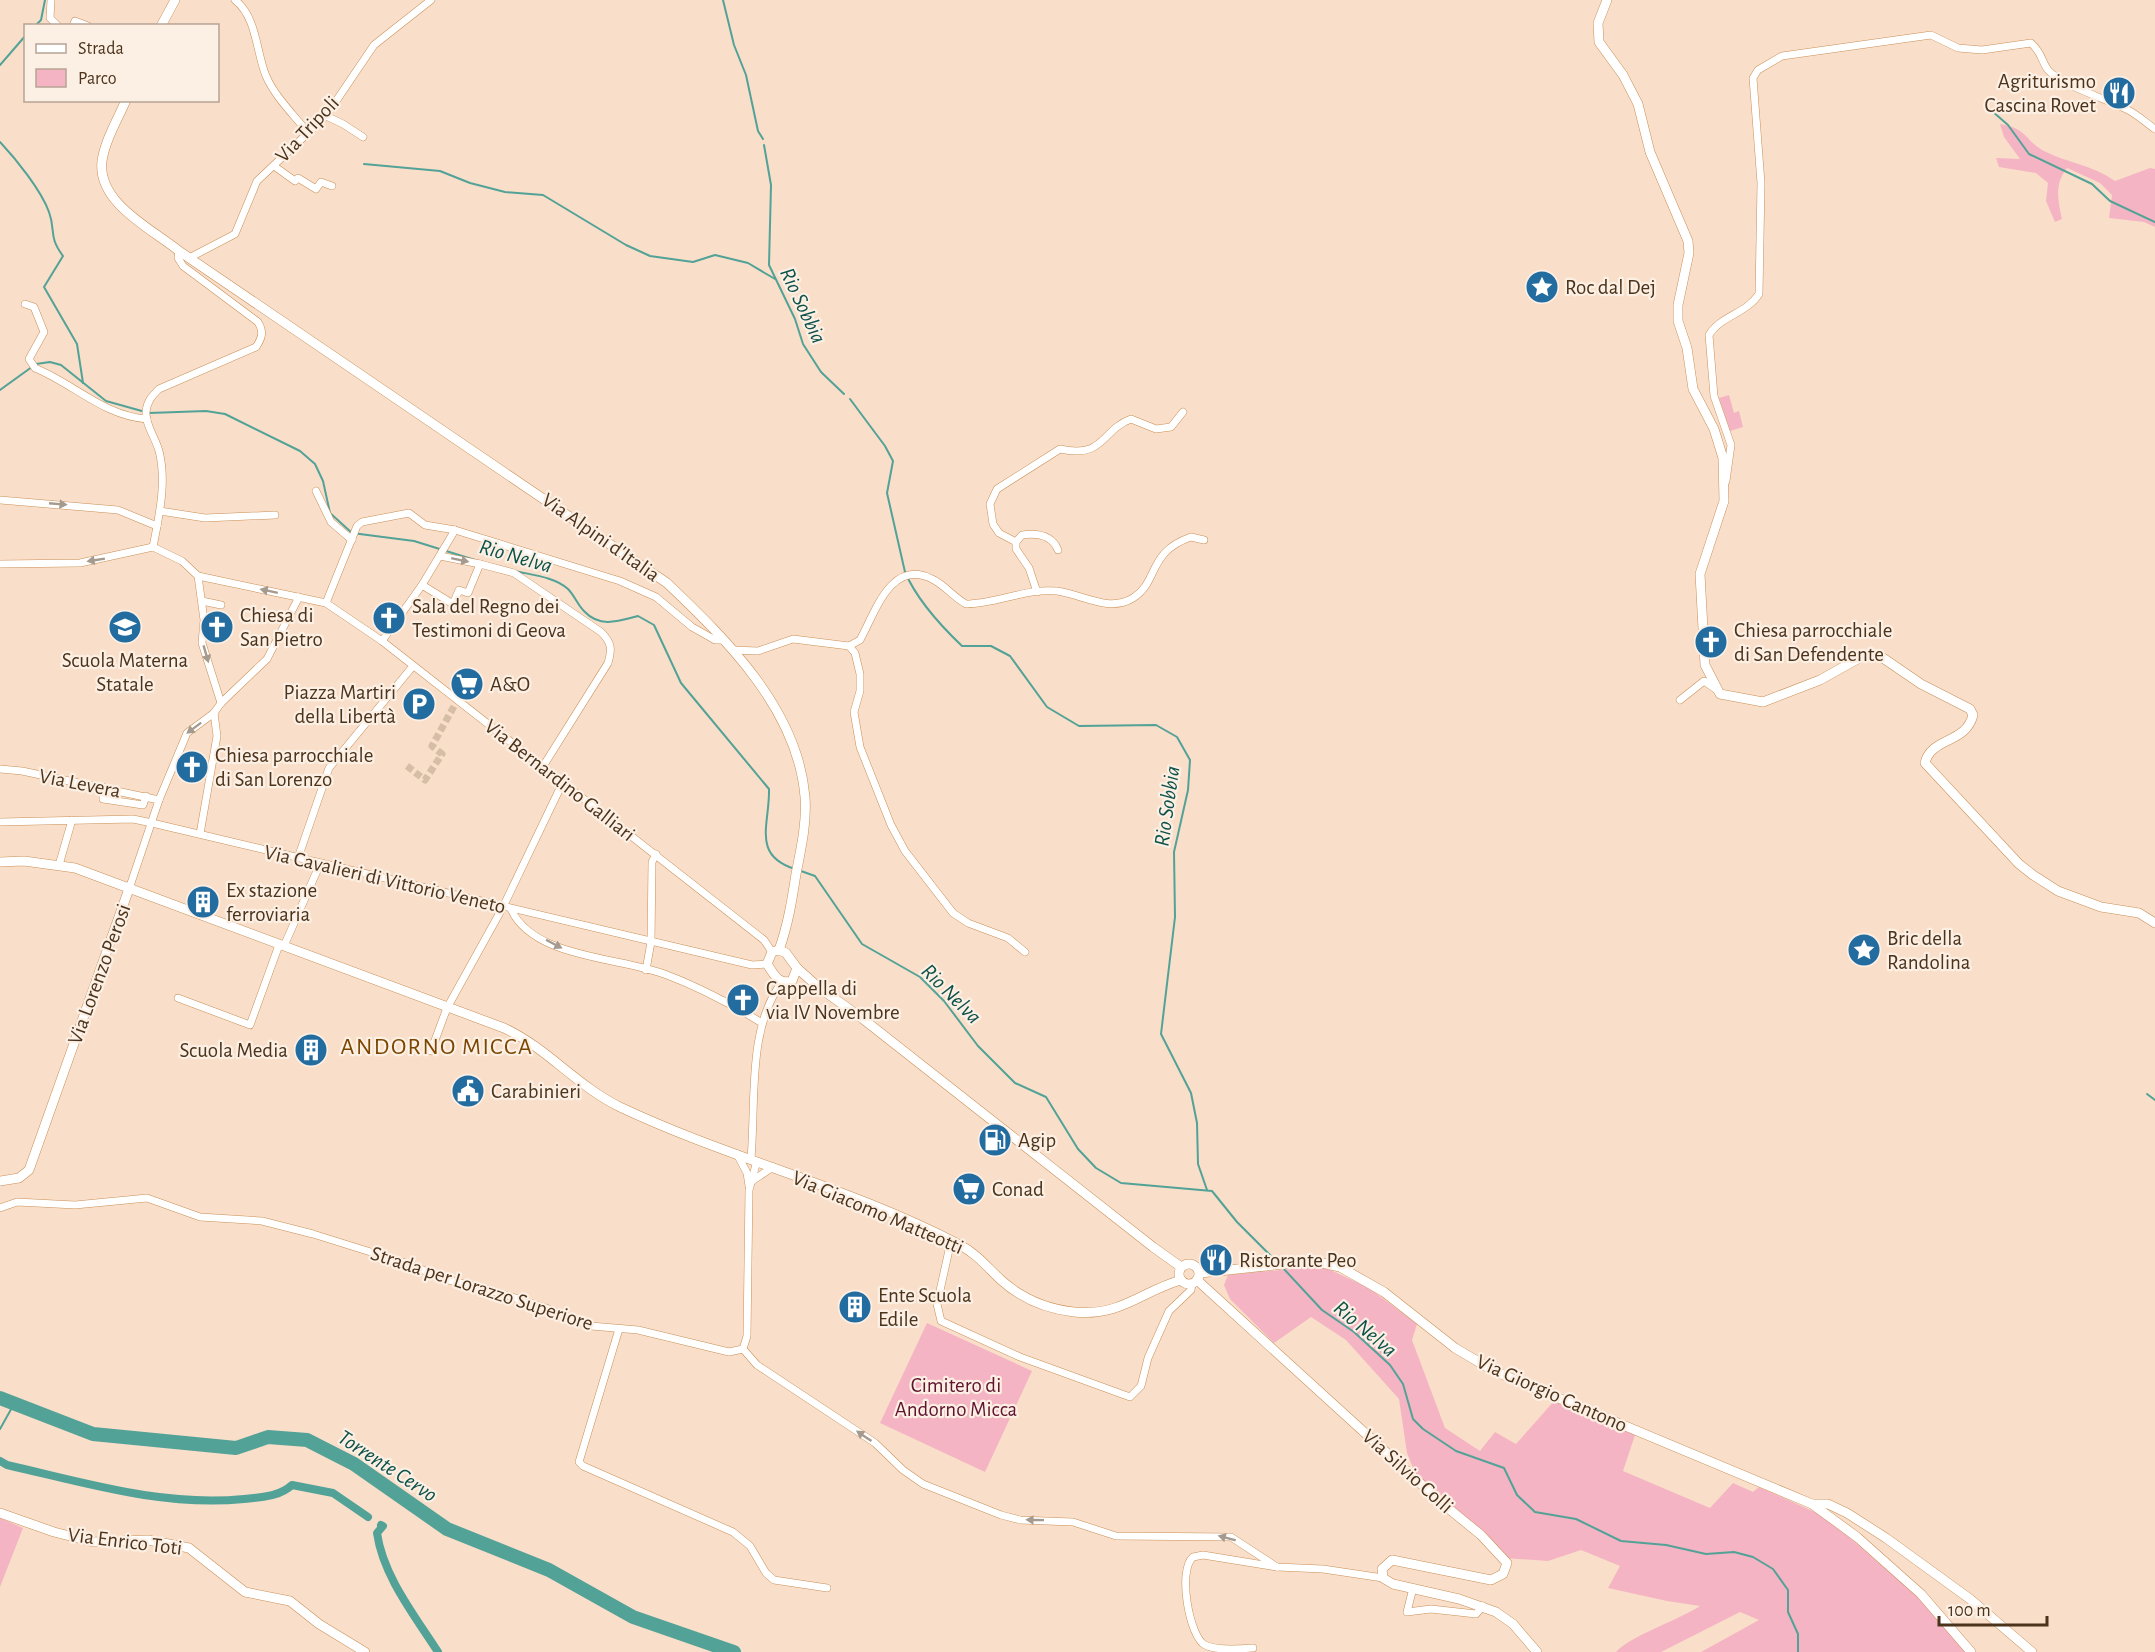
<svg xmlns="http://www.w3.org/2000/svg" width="2155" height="1652" viewBox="0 0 2155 1652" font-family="'Alegreya Sans',sans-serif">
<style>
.green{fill:#f5b4c3}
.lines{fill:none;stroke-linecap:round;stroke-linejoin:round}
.stream{stroke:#53a297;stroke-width:2}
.canal{stroke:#53a297;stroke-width:8}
.river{stroke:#53a297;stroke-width:14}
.street-tunnel{stroke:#d6bda6;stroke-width:7;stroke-dasharray:7 3.5;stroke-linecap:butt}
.street-casing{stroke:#ca8f56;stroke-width:8}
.secondary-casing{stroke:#ca8f56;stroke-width:10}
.street{stroke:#fff;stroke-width:7}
.secondary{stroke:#fff;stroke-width:9}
.oneway{fill:#a6998d}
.labels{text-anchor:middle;stroke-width:4.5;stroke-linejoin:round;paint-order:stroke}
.poi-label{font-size:21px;fill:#4c331b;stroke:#fcefe4;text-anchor:start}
.street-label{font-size:21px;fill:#4c331b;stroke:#fcefe4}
.park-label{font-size:21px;fill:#60142f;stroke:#fcefe4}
.water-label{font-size:22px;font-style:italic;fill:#0c524a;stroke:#fcefe4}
.quarter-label{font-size:24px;letter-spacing:1.5px;fill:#7c4600;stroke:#fcefe4}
</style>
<rect width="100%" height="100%" fill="#f9dfc9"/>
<g class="green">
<path d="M2000,124C2028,128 2025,142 2046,152C2071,164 2090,164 2115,181L2150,168L2155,169V227L2144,222L2109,218L2112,195L2100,183L2067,168C2054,184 2058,201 2062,219L2055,222L2046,201L2048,183L2036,173L1999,167L1996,158L2020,159L2004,137Z"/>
<polygon points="1729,395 1734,413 1739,411 1743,427 1730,431 1719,398"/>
<path d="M1322,1266L1369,1288L1417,1324L1412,1340L1445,1428L1480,1451L1495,1432L1516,1444L1554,1401L1635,1435L1623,1471L1710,1508L1733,1483L1753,1492L1759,1487L1826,1517L1918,1597L1965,1652H1701L1759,1620L1740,1612L1661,1652H1616C1630,1636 1679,1620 1700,1606L1667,1601L1608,1588L1620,1566L1581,1550L1548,1561L1504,1558L1418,1480L1407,1453L1399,1399L1346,1340L1311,1317L1274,1343L1230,1299L1224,1285L1228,1275Z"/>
<polygon points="927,1323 1032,1371 985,1472 880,1423"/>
<polygon points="0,1518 23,1528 0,1587"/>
</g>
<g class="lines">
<g class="stream">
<polyline points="723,0 734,45 746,75 758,131 763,139"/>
<polyline points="35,26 41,20 45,0"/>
<polyline points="0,65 26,35"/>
<polyline points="1992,111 2008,125 2029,154 2092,184 2110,201 2155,222"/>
<path d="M0,142C16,159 41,190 49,212C56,231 48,236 63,256L44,287L77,344L83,383"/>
<polyline points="764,145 771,185 769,265 795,319 803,344 821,372 844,394"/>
<polyline points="364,164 440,171 470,183 505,192 543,195 626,245 650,256 693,262 715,255 748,263 775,279"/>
<polyline points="0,390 36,364 50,362 61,365 106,401 149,413 206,411 225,414 300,451 315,464 323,481 330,513 352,533 414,541 475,560"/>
<path d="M850,399L885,446L893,461L887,493L905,572C917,600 940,625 962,646H991L1010,656L1047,707L1079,726L1156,725L1177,737L1190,760L1188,790L1174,852L1175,917L1161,1034L1191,1093L1197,1123L1198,1164L1207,1190"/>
<path d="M515,571C532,575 555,577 568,589C575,596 578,606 585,612C600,628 619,621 638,616L654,625L681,683L769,789C770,824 751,855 795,869"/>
<polyline points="801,871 815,876 862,944 920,977 944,1001 978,1046 1015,1083 1046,1097 1078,1149 1096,1168 1121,1183 1212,1191 1237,1222 1277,1262"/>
<polyline points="2147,1094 2155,1100"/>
<polyline points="1283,1268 1322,1310 1354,1332 1390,1365 1403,1384 1413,1419 1423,1429 1456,1451 1504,1468 1517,1495 1535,1512 1576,1519 1621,1541 1666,1545 1706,1554 1734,1552 1753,1557 1773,1569 1788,1590 1788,1612 1798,1634 1798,1652"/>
<polyline points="0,1429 14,1404"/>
</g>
<g class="canal">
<path d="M0,1461L7,1465C86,1483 163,1507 244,1499C261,1497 279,1497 292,1485L333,1493L368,1517"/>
<path d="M381,1525L383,1526L377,1533C383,1576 415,1616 438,1652"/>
</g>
<polyline class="river" points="0,1398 93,1434 236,1448 268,1437 307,1440 354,1464 447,1529 549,1570 633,1617 734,1652"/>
<polyline class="street-tunnel" points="407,766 425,780 442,754 432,746 458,699"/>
<g class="street-casing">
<g id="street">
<polyline points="51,0 50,18 58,26"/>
<path d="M235,0C257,17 256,52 266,76C275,97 295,116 308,133"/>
<polyline points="73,26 75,21 88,26"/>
<polyline points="326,116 343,124 363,137"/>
<polyline points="274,166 295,181 298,178 316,189 321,182 332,186"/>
<polyline points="189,258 235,234 257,181 326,116 374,45 431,0"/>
<path d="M25,304L34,307L44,332L29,359L35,368C74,384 104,416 147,419"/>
<path d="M1726,481L1731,445L1714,396L1709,335C1720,316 1746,314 1759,294L1761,183L1753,78L1758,70L1782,56L1931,35L1958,48L1982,50L2031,43C2043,54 2041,61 2048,70C2061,85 2109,100 2128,110C2138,115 2146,123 2155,129"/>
<polyline points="316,491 331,522 352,540"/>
<polyline points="0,500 118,510 157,526"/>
<polyline points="160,511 205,518 275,515"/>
<path d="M1016,542L999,533L993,524L990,504L997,489L1060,449C1105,459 1101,430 1131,419L1156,429L1171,427L1183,412"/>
<path d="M153,547C159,516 167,482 159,451C156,439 145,424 146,412C147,401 152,396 159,389L256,347C262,338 264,332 258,322L183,266L178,258L179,251"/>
<polyline points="440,556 480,564"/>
<polyline points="0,564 80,563 153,547 182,561 198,576 326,603 382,641 764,940 772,952"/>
<polyline points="198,576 204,620 202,643 221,703"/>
<path d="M422,585L453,604L459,590L468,593L480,564L514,573L601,632C612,643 612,649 608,663L542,768"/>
<path d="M1037,592L1029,568L1016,549V542L1022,535C1037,533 1052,535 1058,550"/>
<polyline points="202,601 221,605"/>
<polyline points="326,603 357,526 362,522 409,513 425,525 455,530 620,581 656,597 692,627 715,640 723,640"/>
<polyline points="382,641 422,585 455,530"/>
<polyline points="849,646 855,653 860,674 860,691 854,712 860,747 891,825 905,851 953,913 968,923 1008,938 1025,952"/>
<path d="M732,650L758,651L793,639L849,646L860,640C875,613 891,558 932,579C945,585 953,597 966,604C996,604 1026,588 1057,591C1081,594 1109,613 1133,598C1159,582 1147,552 1191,537L1204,540"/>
<polyline points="1680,700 1704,681 1717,690"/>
<polyline points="0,769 22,771 159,800"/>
<polyline points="103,787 103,799 143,805 146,796"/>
<polyline points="0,822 133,819 152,823 752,965 767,964"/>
<polyline points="200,834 217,736 214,713"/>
<polyline points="298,858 329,768 413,666"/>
<polyline points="59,865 72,820"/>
<polyline points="130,886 159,800 187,733 214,713 221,703 267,659 299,597"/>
<path d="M511,909C533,959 622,957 667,975C701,988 731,1004 762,1023"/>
<polyline points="284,946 320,864"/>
<polyline points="646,970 651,942 652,862 656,854"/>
<polyline points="178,998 250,1025 279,945"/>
<polyline points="431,1051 447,1008 503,907 562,784"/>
<polyline points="737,1154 747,1173 749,1186"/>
<path d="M751,1158C756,1103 747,1028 782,982"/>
<polyline points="752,1181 773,1167"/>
<polyline points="0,1208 17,1202 75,1205 147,1198 200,1217 262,1221 313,1234 409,1264 444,1279 490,1290 546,1308 591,1326 638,1330 729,1352 743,1349 747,1336 749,1190 757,1161"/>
<polyline points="951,1241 937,1304 941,1321 1020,1357 1130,1397 1141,1386 1148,1358 1169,1311 1191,1290 1192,1284"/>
<polyline points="619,1329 579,1462 583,1466 733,1532 750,1546 766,1573 774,1580 827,1588"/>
<polyline points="743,1349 757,1365 875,1443 903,1470 923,1484 1001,1515 1020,1520 1073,1522 1116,1536 1231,1537 1277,1567"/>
<polyline points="1413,1588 1407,1612 1431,1609 1476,1614 1483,1606"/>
<path d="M1253,1648C1240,1649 1217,1651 1205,1645C1190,1638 1177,1571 1193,1557L1203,1555L1277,1567L1323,1569L1383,1578"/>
</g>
</g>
<g class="secondary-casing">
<g id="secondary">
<path d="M1607,0L1598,23L1599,42L1623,75L1638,104L1650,152L1688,241L1689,253L1678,305V321L1687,348L1693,389L1714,429L1723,458L1724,501L1700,574L1705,665L1720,694L1763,702L1820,680L1863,656H1873L1883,658L1921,684L1970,709L1973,715C1966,744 1931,737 1925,763L2019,864L2033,875L2058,891L2101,907L2139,913L2155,923"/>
<polyline points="161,26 175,0"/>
<path d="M126,100C118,119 105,140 102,161C97,203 152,229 179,251L667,583C727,640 798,710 805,797C807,822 801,849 796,874C792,900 788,925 779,950"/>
<path d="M0,862L24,861L75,868L504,1028C547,1048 577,1086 620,1107C730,1159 852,1188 960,1245C977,1254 987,1267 1001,1280C1021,1298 1047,1309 1074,1312C1120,1317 1142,1291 1181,1280"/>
<path d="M779,950L786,953L797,968L792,981C778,985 774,974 767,964L772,952Z"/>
<polyline points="797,968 817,986 863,1019 1153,1247 1181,1267"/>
<polyline points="0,1181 19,1178 29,1170 130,886"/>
<circle cx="1189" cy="1274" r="10"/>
<polyline points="1200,1273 1313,1261 1340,1267 1384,1292 1455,1348 1494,1371 1812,1504 1857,1537 1921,1594 1971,1652"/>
<polyline points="1197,1280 1443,1504 1481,1535 1507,1563 1503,1574 1491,1580 1392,1560 1382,1569 1383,1578 1393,1584 1459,1599 1496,1612 1513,1624 1537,1652"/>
<polyline points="1814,1504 1828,1504 1847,1513 1886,1538 1970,1599 2032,1652"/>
<polyline points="0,1513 54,1532 93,1542 148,1540 189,1548 245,1592 290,1601 319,1624 365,1652"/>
</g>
</g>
<use href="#street" class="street"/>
<use href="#secondary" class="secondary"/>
</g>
<defs><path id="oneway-solid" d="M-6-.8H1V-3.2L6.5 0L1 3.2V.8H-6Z" transform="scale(1.5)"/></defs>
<g class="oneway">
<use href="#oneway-solid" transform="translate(58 504) rotate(5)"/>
<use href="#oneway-solid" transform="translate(96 560) rotate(171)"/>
<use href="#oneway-solid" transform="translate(460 560) rotate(12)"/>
<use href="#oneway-solid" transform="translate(269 591) rotate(-168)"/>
<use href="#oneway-solid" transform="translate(206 654) rotate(74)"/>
<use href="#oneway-solid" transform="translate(194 728) rotate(143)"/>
<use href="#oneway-solid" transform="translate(554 944) rotate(28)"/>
<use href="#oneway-solid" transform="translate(864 1436) rotate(-146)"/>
<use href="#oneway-solid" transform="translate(1035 1520) rotate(-179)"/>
<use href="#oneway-solid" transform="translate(1227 1538) rotate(-165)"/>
</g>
<defs>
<g id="restaurant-disc" transform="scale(1.725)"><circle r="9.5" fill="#236ca0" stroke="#fcefe4"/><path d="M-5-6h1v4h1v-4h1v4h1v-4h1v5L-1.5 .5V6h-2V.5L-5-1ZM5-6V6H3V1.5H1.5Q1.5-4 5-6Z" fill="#fff"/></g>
<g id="sight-disc" transform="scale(1.725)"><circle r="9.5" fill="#236ca0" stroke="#fcefe4"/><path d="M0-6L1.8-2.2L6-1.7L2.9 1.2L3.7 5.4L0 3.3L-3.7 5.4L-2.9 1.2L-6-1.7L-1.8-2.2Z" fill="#fff"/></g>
<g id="church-disc" transform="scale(1.725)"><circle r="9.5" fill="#236ca0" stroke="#fcefe4"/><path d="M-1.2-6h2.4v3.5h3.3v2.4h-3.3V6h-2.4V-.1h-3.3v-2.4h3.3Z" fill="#fff"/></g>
<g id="school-disc" transform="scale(1.725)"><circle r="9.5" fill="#236ca0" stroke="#fcefe4"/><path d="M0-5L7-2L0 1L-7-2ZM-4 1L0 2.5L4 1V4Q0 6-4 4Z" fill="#fff"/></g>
<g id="supermarket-disc" transform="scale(1.725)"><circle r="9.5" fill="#236ca0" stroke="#fcefe4"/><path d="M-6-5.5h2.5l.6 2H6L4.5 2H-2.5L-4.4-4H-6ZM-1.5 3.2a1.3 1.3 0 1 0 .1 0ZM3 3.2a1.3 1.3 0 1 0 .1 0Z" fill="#fff"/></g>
<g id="parking-disc" transform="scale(1.725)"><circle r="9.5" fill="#236ca0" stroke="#fcefe4"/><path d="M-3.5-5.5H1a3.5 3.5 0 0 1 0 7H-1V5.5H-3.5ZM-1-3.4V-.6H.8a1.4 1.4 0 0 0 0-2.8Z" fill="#fff"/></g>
<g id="building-disc" transform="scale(1.725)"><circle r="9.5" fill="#236ca0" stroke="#fcefe4"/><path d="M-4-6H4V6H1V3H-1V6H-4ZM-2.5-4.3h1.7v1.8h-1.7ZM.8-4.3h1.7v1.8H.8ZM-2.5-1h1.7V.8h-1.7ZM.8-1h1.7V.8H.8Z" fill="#fff"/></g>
<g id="civic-disc" transform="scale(1.725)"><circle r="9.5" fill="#236ca0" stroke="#fcefe4"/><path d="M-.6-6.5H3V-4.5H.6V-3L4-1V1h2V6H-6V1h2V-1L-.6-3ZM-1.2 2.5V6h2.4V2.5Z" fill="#fff"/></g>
<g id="fuel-disc" transform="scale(1.725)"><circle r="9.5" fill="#236ca0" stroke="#fcefe4"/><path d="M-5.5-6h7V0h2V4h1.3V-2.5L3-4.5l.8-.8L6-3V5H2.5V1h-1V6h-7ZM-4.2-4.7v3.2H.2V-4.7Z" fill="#fff"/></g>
</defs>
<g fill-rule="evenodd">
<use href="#restaurant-disc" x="2119" y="93"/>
<use href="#sight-disc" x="1542" y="287"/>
<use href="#church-disc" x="389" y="618"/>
<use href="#school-disc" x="125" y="627"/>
<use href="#church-disc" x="217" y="627"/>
<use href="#church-disc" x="1711" y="642"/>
<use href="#supermarket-disc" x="467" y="684"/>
<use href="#parking-disc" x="419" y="704"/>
<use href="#church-disc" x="192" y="767"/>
<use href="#building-disc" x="203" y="902"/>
<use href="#sight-disc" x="1864" y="950"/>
<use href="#church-disc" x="743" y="1000"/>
<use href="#building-disc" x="311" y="1050"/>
<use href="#civic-disc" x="468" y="1091"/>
<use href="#fuel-disc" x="995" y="1140"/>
<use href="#supermarket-disc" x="969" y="1189"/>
<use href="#restaurant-disc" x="1216" y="1260"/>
<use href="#building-disc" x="855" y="1307"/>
</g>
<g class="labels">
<g class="poi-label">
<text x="2096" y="88" text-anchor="end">Agriturismo<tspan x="2096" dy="24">Cascina Rovet</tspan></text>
<text x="1565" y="294">Roc dal Dej</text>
<text x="412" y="613">Sala del Regno dei<tspan x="412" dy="24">Testimoni di Geova</tspan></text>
<text x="240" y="622">Chiesa di<tspan x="240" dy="24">San Pietro</tspan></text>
<text x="1734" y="637">Chiesa parrocchiale<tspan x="1734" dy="24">di San Defendente</tspan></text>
<text x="125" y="667" text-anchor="middle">Scuola Materna<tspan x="125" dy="24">Statale</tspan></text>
<text x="490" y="691">A&amp;O</text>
<text x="396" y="699" text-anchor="end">Piazza Martiri<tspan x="396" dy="24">della Libertà</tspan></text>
<text x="215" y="762">Chiesa parrocchiale<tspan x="215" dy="24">di San Lorenzo</tspan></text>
<text x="226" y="897">Ex stazione<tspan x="226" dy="24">ferroviaria</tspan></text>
<text x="1887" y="945">Bric della<tspan x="1887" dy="24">Randolina</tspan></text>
<text x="766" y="995">Cappella di<tspan x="766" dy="24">via IV Novembre</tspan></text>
<text x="288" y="1057" text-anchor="end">Scuola Media</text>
<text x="491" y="1098">Carabinieri</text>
<text x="1018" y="1147">Agip</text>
<text x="992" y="1196">Conad</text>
<text x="1239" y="1267">Ristorante Peo</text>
<text x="878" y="1302">Ente Scuola<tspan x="878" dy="24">Edile</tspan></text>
</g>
<g class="street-label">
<text transform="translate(307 129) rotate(-47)" y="7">Via Tripoli</text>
<text transform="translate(601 537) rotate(35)" y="7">Via Alpini d'Italia</text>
<text transform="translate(560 780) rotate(38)" y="7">Via Bernardino Galliari</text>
<text transform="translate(80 783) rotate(11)" y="7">Via Levera</text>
<text transform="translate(385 879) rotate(13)" y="7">Via Cavalieri di Vittorio Veneto</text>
<text transform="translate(99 974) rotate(-70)" y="7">Via Lorenzo Perosi</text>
<text transform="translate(878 1212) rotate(23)" y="7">Via Giacomo Matteotti</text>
<text transform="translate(482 1288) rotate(18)" y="7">Strada per Lorazzo Superiore</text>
<text transform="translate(1552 1393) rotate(24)" y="7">Via Giorgio Cantono</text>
<text transform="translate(1408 1471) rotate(42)" y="7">Via Silvio Colli</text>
<text transform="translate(125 1541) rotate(7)" y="7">Via Enrico Toti</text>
</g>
<g class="park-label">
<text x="956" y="1392">Cimitero di<tspan x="956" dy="24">Andorno Micca</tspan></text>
</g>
<g class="water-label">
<text transform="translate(804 305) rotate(65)" y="8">Rio Sobbia</text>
<text transform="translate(516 555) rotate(16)" y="8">Rio Nelva</text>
<text transform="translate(1166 806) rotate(-82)" y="8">Rio Sobbia</text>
<text transform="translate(952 993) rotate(45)" y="8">Rio Nelva</text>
<text transform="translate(1366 1328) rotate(40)" y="8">Rio Nelva</text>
<text transform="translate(388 1465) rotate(33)" y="8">Torrente Cervo</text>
</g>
<g class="quarter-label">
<text x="437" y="1054">ANDORNO MICCA</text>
</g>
</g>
<rect x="24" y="24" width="195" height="78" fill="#fcefe4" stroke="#b6a494" stroke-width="1.5"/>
<rect x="36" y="44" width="30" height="9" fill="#ffffff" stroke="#b6a494" stroke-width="1.5"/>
<text x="78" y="54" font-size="18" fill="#4c331b">Strada</text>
<rect x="36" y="69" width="30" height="18" fill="#f5b4c3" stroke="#b6a494" stroke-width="1.5"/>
<text x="78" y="84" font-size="18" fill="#4c331b">Parco</text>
<path d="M1939 1616v9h108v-9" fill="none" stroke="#4c331b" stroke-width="3"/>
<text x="1948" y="1616" font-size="18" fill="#4c331b" stroke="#fcefe4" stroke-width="4.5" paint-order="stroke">100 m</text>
</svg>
